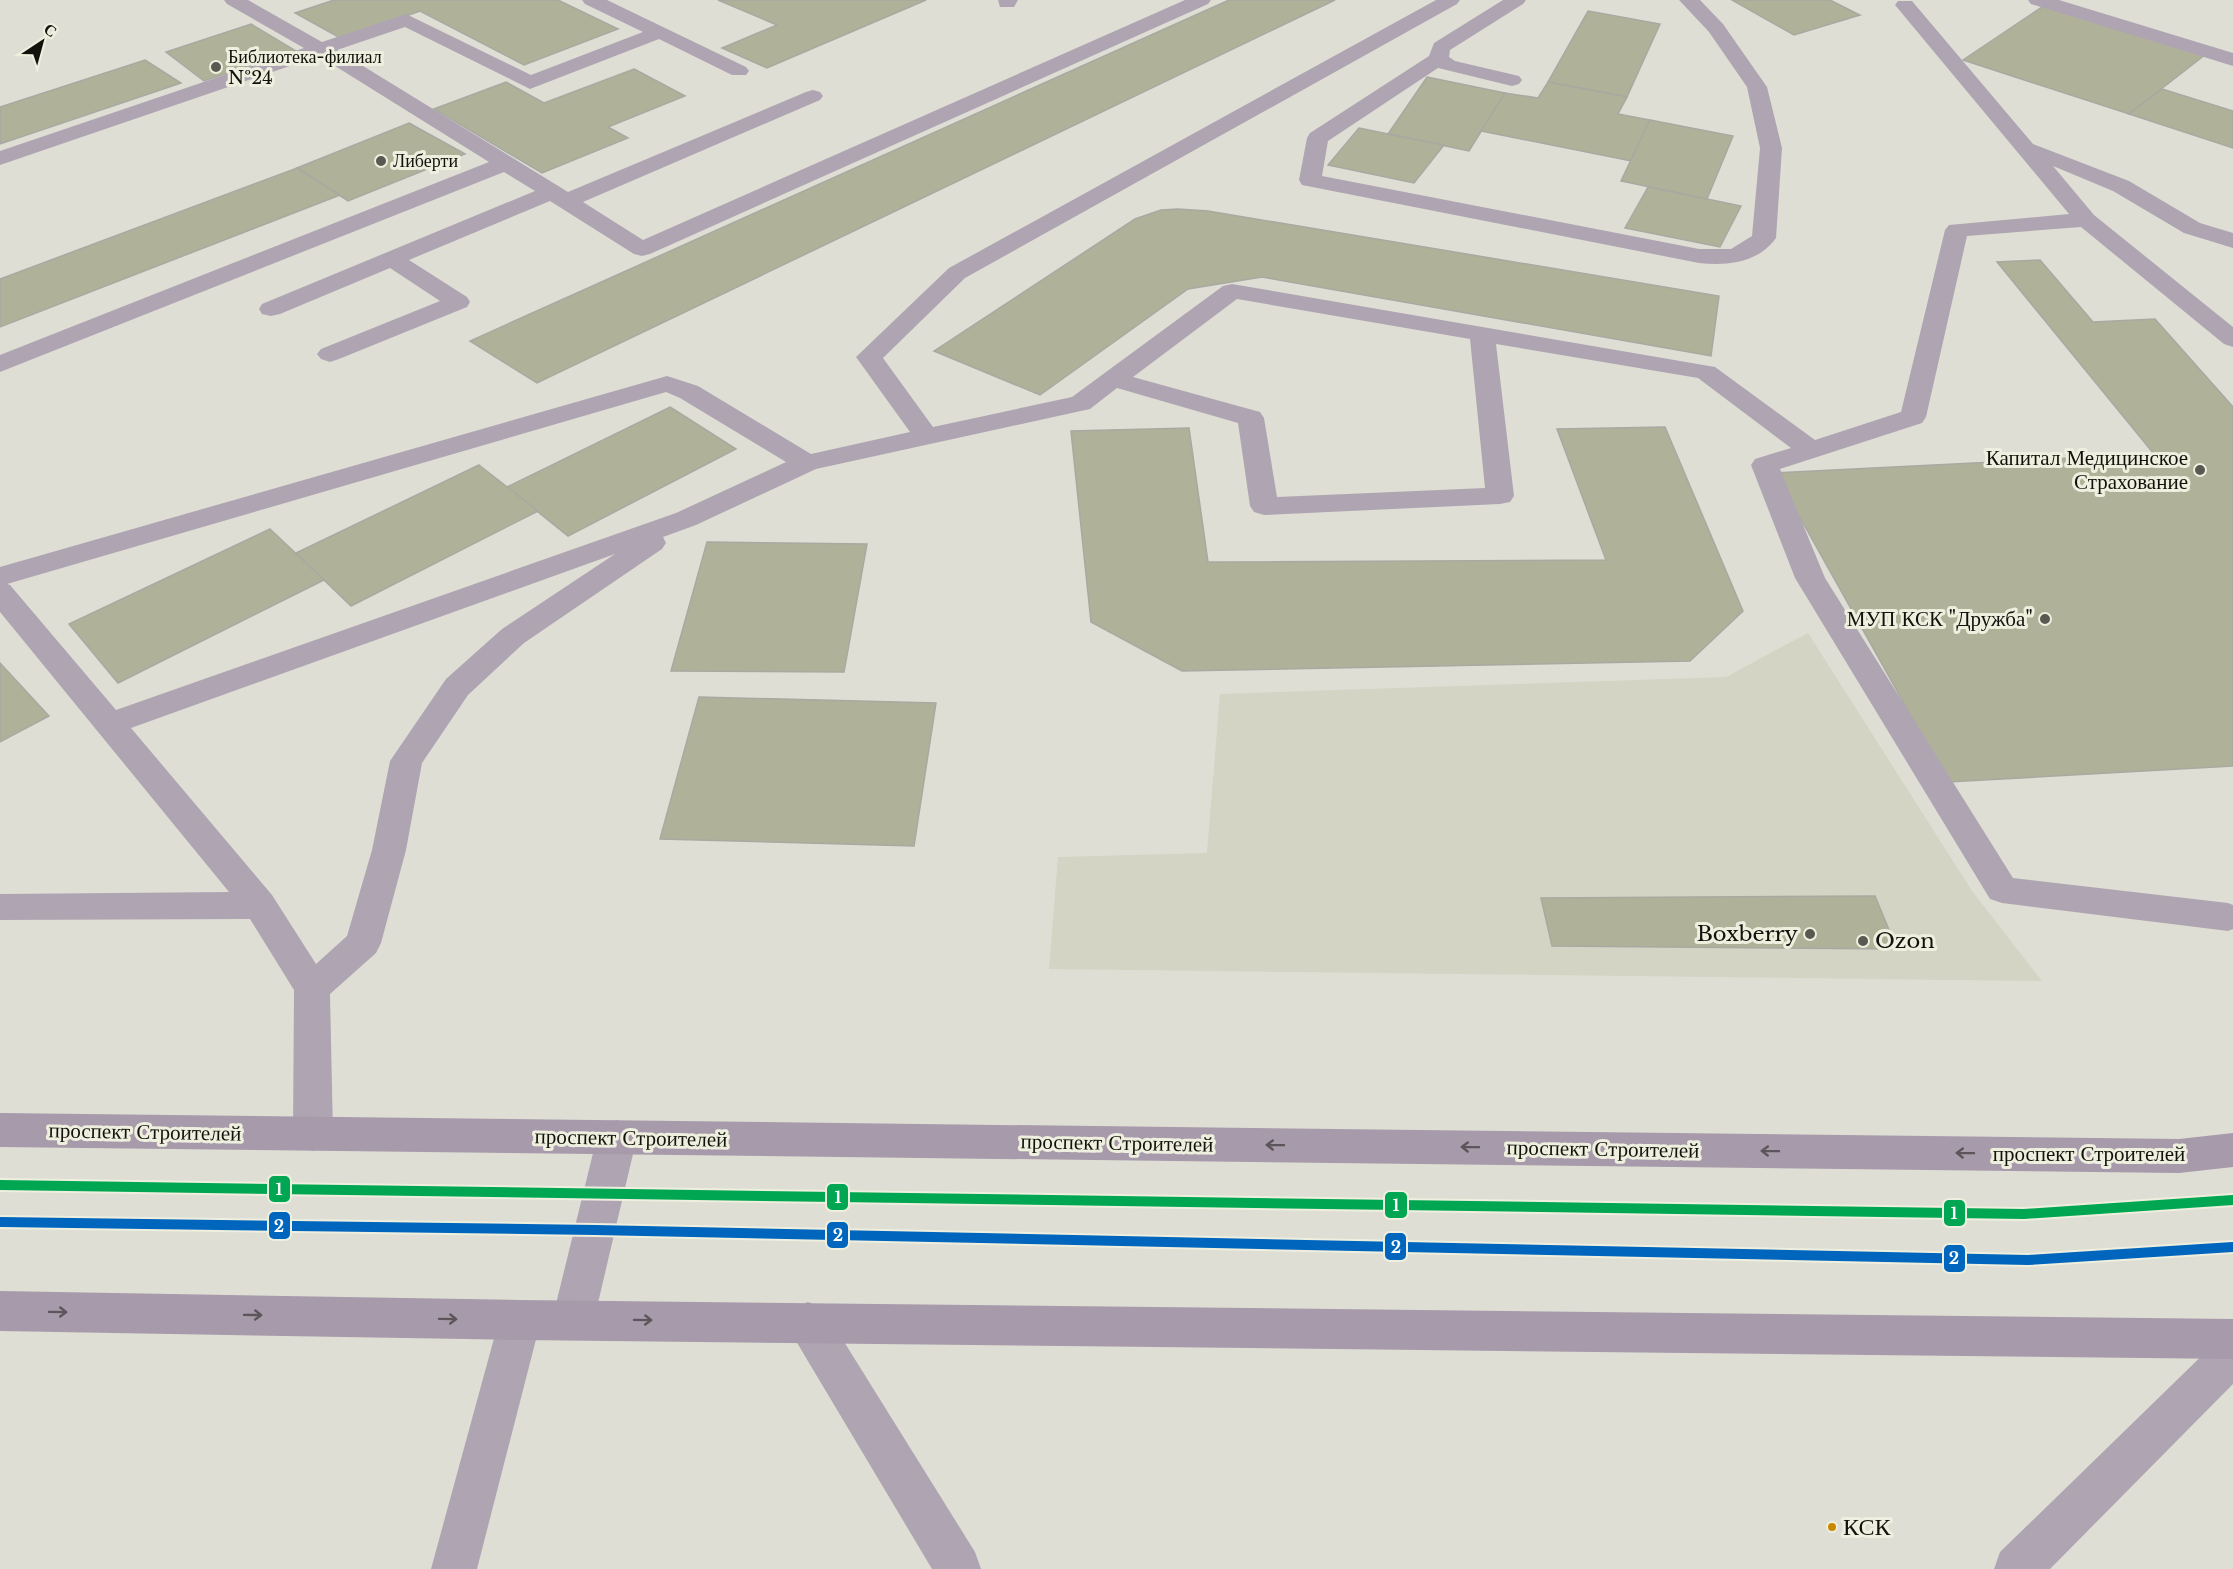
<svg xmlns="http://www.w3.org/2000/svg" width="2233" height="1569" viewBox="0 0 2233 1569" font-family="'Libre Baskerville',serif">
<style>
.built{fill:#d3d4c3}
.building{fill:#b0b199;stroke:#a8a9a1;stroke-width:1.5}
.lines{fill:none;stroke-linecap:round;stroke-linejoin:round}
.minor{fill:#afa5b2;fill-rule:evenodd}
.major{fill:#a79aaa;fill-rule:evenodd}
.tram-1-casing{stroke:#eeefde;stroke-width:14}
.tram-2-casing{stroke:#eeefde;stroke-width:14}
.tram-1{stroke:#0065bd;stroke-width:10}
.tram-2{stroke:#00a651;stroke-width:10}
.oneway{stroke:#5c565b}
.poi-dot{fill:#595952;stroke:#eeefde;stroke-width:2}
.bus-dot{fill:#c98802;stroke:#eeefde;stroke-width:2}
.labels{text-anchor:middle;stroke-width:6;stroke-linejoin:round;paint-order:stroke}
.far-poi-label{font-size:18px;fill:#12120c;stroke:#eeefde;text-anchor:start}
.poi-label{font-size:21px;fill:#12120c;stroke:#eeefde;text-anchor:end}
.street-label{font-size:21px;fill:#12120c;stroke:#eeefde}
.near-bus-label{font-size:24px;fill:#12120c;stroke:#eeefde;text-anchor:start}
.line-badge{stroke:#eeefde;stroke-width:2}
.badge-label{font-size:16px;text-anchor:middle;font-weight:bold;fill:#fff}
</style>
<rect width="100%" height="100%" fill="#deded5"/>
<polygon class="built" points="1808,633 1972,891 2042,981 1049,969 1058,857 1207,853 1220,694 1726,677"/>
<g class="building">
<polygon points="334,0 558,0 618,29 524,65 420,11 342,39 295,13"/>
<polygon points="718,0 926,0 767,68 722,48 777,25"/>
<polygon points="1229,0 1335,0 537,383 470,341"/>
<polygon points="1732,0 1830,0 1860,15 1794,35"/>
<polygon points="2045,5 2206,54 2129,114 1963,60"/>
<polygon points="1588,11 1660,24 1627,97 1548,82"/>
<polygon points="251,24 296,51 204,81 166,52"/>
<polygon points="145,60 181,83 0,144 0,107"/>
<polygon points="634,69 685,96 608,127 628,138 542,173 434,109 506,82 544,103"/>
<polygon points="1427,77 1505,93 1469,151 1388,134"/>
<polygon points="1548,82 1627,97 1618,114 1650,120 1631,161 1481,131 1505,93 1538,98"/>
<polygon points="2162,89 2233,111 2233,148 2129,114"/>
<polygon points="1650,120 1733,136 1707,199 1621,181"/>
<polygon points="409,123 465,154 348,201 297,168"/>
<polygon points="1359,128 1388,134 1444,145 1414,183 1328,165"/>
<polygon points="297,168 340,195 0,327 0,279"/>
<polygon points="1648,187 1707,199 1741,206 1720,247 1625,228"/>
<polygon points="1178,209 1208,211 1719,296 1711,356 1262,277 1188,289 1040,395 934,351 1135,219 1161,210"/>
<polygon points="2040,260 2093,322 2155,319 2233,407 2233,766 1948,782 1775,473 2154,454 1997,262"/>
<polygon points="670,407 736,449 568,536 507,487"/>
<polygon points="1665,427 1743,611 1690,661 1182,671 1091,622 1071,431 1189,428 1208,562 1606,560 1557,429"/>
<polygon points="479,465 538,511 351,606 296,553"/>
<polygon points="270,529 324,580 118,683 69,624"/>
<polygon points="707,542 867,544 844,672 671,671"/>
<polygon points="0,663 49,716 0,742"/>
<polygon points="699,697 936,703 914,846 660,839"/>
<polygon points="1875,896 1897,949 1552,946 1541,898"/>
</g>
<g class="lines">
<g class="minor">
<polygon points="224,0 248,0 322,42 406,14 531,75 643,32 585,4 582,0 607,0 746,67 749,71 746,75 732,75 659,39 530,89 405,27 337,50 568,192 806,92 813,90 820,92 823,96 820,100 583,202 643,240 1185,0 1211,0 1208,4 650,254 642,256 634,254 550,201 409,260 467,297 470,302 467,307 339,359 330,362 321,359 317,354 321,349 440,301 390,268 280,314 271,316 262,314 259,309 262,304 535,191 504,172 0,372 0,355 489,162 319,56 0,165 0,151 304,48 227,4"/>
<polygon points="998,0 1018,0 1014,7 1000,7"/>
<path d="M1436,0H1460L1457,4L965,278L883,358L933,427L1072,397L1223,286L1232,284L1715,367L1815,440L1901,412L1945,230L1949,225L2069,214L1895,5L1898,1H1912L2033,144L2129,181L2200,223L2233,233V248L2184,233L2113,191L2053,166L2094,215L2233,327V347L2224,344L2081,227L1967,236L1926,417L1922,423L1780,469L1825,578L2013,878L2228,903L2233,905V929L2228,931L2002,903L1990,899L1795,578L1751,465L1755,459L1791,448L1698,378L1496,344L1514,496L1510,502L1500,504L1264,515L1254,512L1250,506L1238,423L1117,388L1090,409L816,469L696,525L663,537L666,543L662,549L524,643L468,695L422,763L406,850L381,943L376,953L330,994L333,1134L327,1146L313,1151L299,1146L293,1134L294,990L250,919L0,920V894L229,892L0,612V567L667,376L698,386L811,454L910,432L856,357L949,268ZM1237,299L1470,339L1485,488L1277,497L1264,418L1260,412L1133,377ZM666,392L680,398L786,462L676,513L116,710L10,585L7,584ZM615,554L502,629L446,679L390,761L372,850L347,936L316,964L272,895L131,728Z"/>
<path d="M1503,0H1526L1523,4L1450,50L1449,57L1455,61L1519,76L1522,80L1519,84L1512,86L1438,68L1328,141L1322,176L1699,249H1731L1752,236L1760,148L1747,87L1709,32L1679,0H1700L1723,24L1767,87L1782,148L1776,238C1758,263 1727,266 1699,263L1302,185L1299,180L1307,138L1310,133L1429,56L1434,43Z"/>
<polygon points="2028,0 2059,0 2233,53 2233,66 2031,4"/>
<polygon points="617,1120 631,1125 637,1137 594,1320 588,1334 573,1340 558,1334 552,1320 597,1137 603,1125"/>
<polygon points="520,1300 535,1306 541,1320 477,1569 431,1569 499,1320 505,1306"/>
<polygon points="808,1302 823,1308 975,1552 981,1569 932,1569 793,1336 787,1322 793,1308"/>
<polygon points="2233,1334 2233,1384 2050,1569 1994,1569 2000,1552 2218,1340"/>
</g>
<g class="major">
<polygon points="0,1113 2179,1139 2233,1133 2233,1167 2179,1173 0,1147"/>
<polygon points="0,1291 520,1300 2233,1319 2233,1359 520,1340 0,1331"/>
</g>
<g class="tram-1-casing">
<polyline id="tram-1" points="0,1222 595,1230 2028,1260 2233,1247"/>
</g>
<g class="tram-2-casing">
<polyline id="tram-2" points="0,1185 2024,1214 2233,1200"/>
</g>
<use href="#tram-1" class="tram-1"/>
<use href="#tram-2" class="tram-2"/>
</g>
<defs><path id="oneway-shaft" d="M-6 0H5M1.5-3L5.5 0L1.5 3" fill="none" stroke-width="1.6" stroke-linecap="round" stroke-linejoin="round" transform="scale(1.5)"/></defs>
<g class="oneway">
<use href="#oneway-shaft" transform="translate(1275 1145) rotate(-179)"/>
<use href="#oneway-shaft" transform="translate(1470 1147) rotate(-179)"/>
<use href="#oneway-shaft" transform="translate(1770 1151) rotate(-179)"/>
<use href="#oneway-shaft" transform="translate(1965 1153) rotate(-179)"/>
<use href="#oneway-shaft" transform="translate(58 1312) rotate(1)"/>
<use href="#oneway-shaft" transform="translate(253 1315) rotate(1)"/>
<use href="#oneway-shaft" transform="translate(448 1319) rotate(1)"/>
<use href="#oneway-shaft" transform="translate(643 1320) rotate(1)"/>
</g>
<g class="poi-dot">
<circle cx="216" cy="67" r="6"/>
<circle cx="381" cy="161" r="6"/>
<circle cx="2200" cy="470" r="6"/>
<circle cx="2045" cy="619" r="6"/>
<circle cx="1810" cy="934" r="6"/>
<circle cx="1863" cy="941" r="6"/>
</g>
<circle class="bus-dot" cx="1832" cy="1527" r="5"/>
<g class="labels">
<g class="far-poi-label">
<text x="228" y="63">Библиотека-филиал<tspan x="228" dy="21">№24</tspan></text>
<text x="393" y="167">Либерти</text>
</g>
<g class="poi-label">
<text x="2188" y="465">Капитал Медицинское<tspan x="2188" dy="24">Страхование</tspan></text>
<text x="2033" y="626">МУП КСК "Дружба"</text>
<text x="1798" y="941">Boxberry</text>
<text x="1875" y="948" text-anchor="start">Ozon</text>
</g>
<g class="street-label">
<text transform="translate(145 1132) rotate(1)" y="7">проспект Строителей</text>
<text transform="translate(631 1138) rotate(1)" y="7">проспект Строителей</text>
<text transform="translate(1117 1143) rotate(1)" y="7">проспект Строителей</text>
<text transform="translate(1603 1149) rotate(1)" y="7">проспект Строителей</text>
<text x="2089" y="1161">проспект Строителей</text>
</g>
<g class="near-bus-label">
<text x="1843" y="1535">КСК</text>
</g>
</g>
<g class="line-badge">
<rect x="268" y="1175" width="23" height="28" rx="6" fill="#00a651"/>
<rect x="826" y="1183" width="23" height="28" rx="6" fill="#00a651"/>
<rect x="1384" y="1191" width="24" height="28" rx="6" fill="#00a651"/>
<rect x="1943" y="1199" width="23" height="28" rx="6" fill="#00a651"/>
<rect x="268" y="1211" width="23" height="29" rx="6" fill="#0065bd"/>
<rect x="826" y="1221" width="23" height="28" rx="6" fill="#0065bd"/>
<rect x="1384" y="1232" width="23" height="29" rx="6" fill="#0065bd"/>
<rect x="1943" y="1244" width="23" height="29" rx="6" fill="#0065bd"/>
</g>
<g class="badge-label">
<text x="279" y="1195">1</text>
<text x="838" y="1203">1</text>
<text x="1396" y="1211">1</text>
<text x="1954" y="1219">1</text>
<text x="279" y="1232">2</text>
<text x="838" y="1241">2</text>
<text x="1396" y="1253">2</text>
<text x="1954" y="1264">2</text>
</g>
<g transform="translate(42 42) rotate(36)" stroke="#eeefde" stroke-width="4.5" paint-order="stroke">
<path d="M0-4.5L10 22L0 15L-10 22Z" fill="#12120c"/>
<text y="-9" font-size="16" font-weight="bold" text-anchor="middle" fill="#12120c">С</text>
</g>
</svg>
